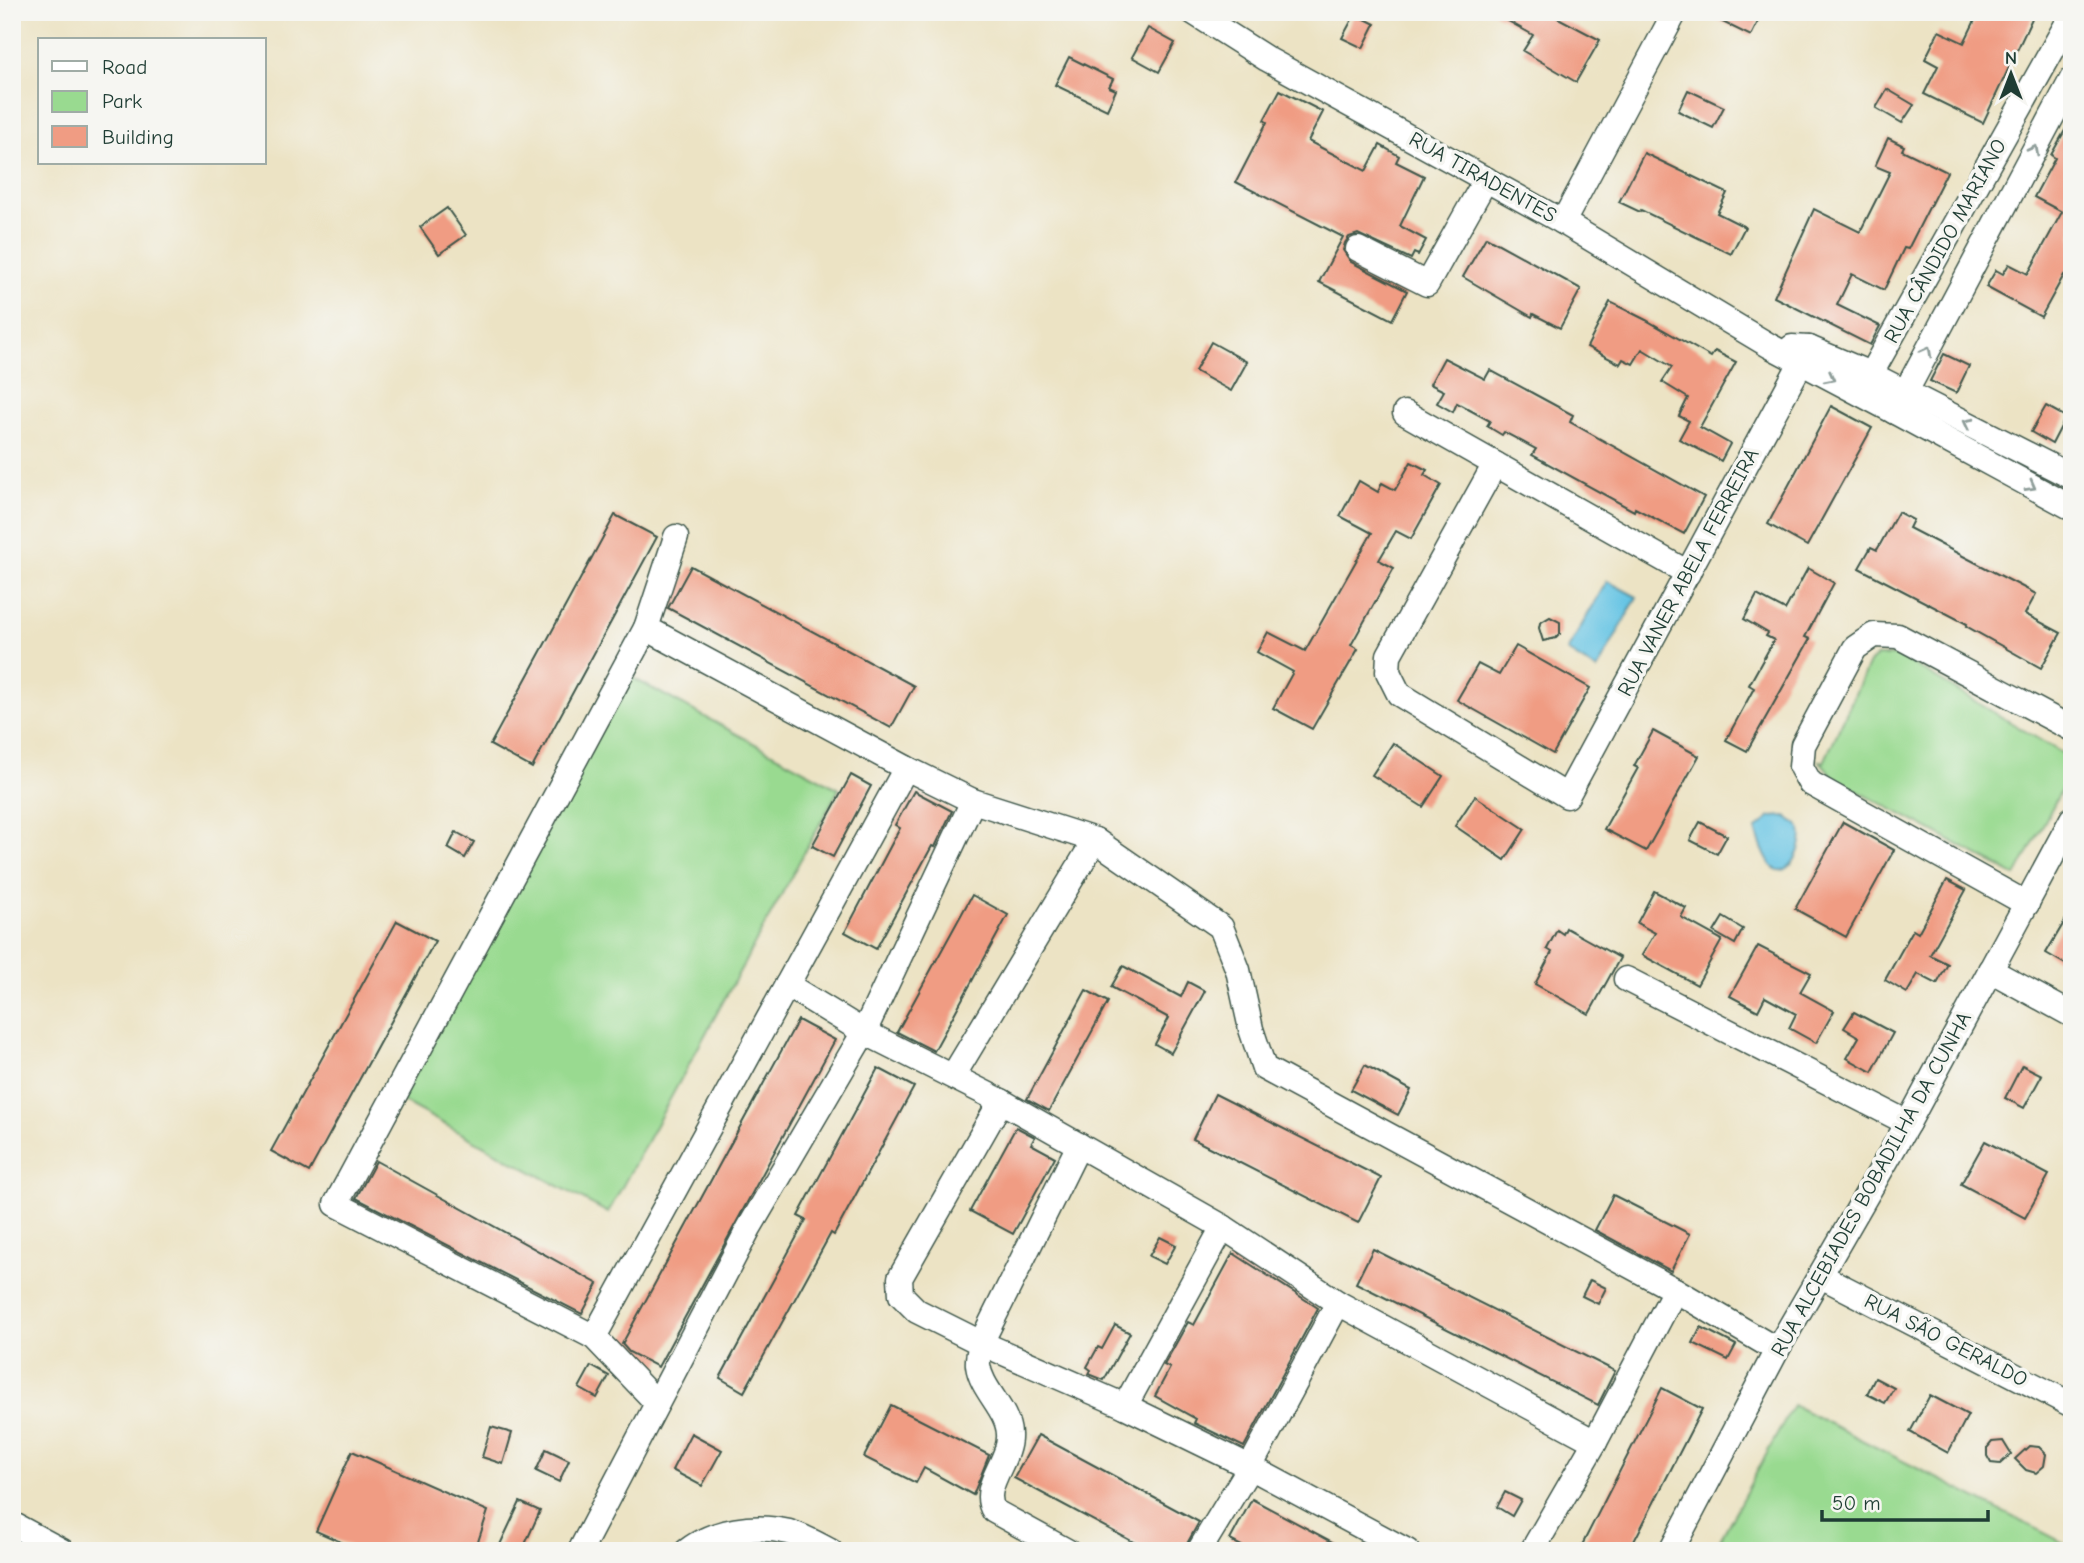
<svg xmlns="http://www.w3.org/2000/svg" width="2084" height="1563" viewBox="0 0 2084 1563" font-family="'Comic Neue',sans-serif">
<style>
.green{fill:#99da90;stroke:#5c8c62;stroke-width:2}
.water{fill:#66c4e4;stroke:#42808c;stroke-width:2}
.building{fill:#f09c83}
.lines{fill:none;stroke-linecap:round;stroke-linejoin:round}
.minor-casing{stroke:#3e564a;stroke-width:27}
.minor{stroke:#fff;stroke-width:24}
.oneway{stroke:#8f9e9a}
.labels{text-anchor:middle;stroke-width:7;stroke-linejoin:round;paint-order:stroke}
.street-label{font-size:21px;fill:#1f3d34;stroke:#f6f6f2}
</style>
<rect width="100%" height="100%" fill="#f6f6f2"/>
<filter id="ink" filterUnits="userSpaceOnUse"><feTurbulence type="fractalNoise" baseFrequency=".0143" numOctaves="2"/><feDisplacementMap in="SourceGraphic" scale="14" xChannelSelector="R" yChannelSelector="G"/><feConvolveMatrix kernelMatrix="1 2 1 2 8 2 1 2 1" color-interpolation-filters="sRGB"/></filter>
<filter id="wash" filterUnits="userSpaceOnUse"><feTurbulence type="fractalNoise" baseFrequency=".00686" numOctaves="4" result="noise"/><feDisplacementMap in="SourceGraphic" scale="28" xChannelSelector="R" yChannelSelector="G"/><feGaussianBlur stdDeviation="1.57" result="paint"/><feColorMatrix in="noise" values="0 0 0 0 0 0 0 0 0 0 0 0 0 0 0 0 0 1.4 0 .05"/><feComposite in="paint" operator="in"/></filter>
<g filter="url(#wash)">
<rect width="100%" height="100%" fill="#ece3c4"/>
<g class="green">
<polygon points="1878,656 1899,656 2072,759 2072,770 2016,876 1835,779 1820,761 1824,762 1869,663"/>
<polygon points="629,676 839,789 608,1213 398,1099"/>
<polygon points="1793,1405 2072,1547 2072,1551 1714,1551"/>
</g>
<g class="water">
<polygon points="1607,581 1637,597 1597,670 1567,651"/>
<path d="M1786,816C1791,820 1799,824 1801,831C1805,843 1791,880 1774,868C1766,862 1758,838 1756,829L1771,817Z"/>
</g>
<g id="blocks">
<g class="building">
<polygon points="1492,12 1547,12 1600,40 1576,82 1523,51 1533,35"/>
<polygon points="1702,12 1748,12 1760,18 1751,36"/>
<polygon points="1979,12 2035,12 1983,123 1924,94 1938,66 1925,59 1939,31 1964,43"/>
<polygon points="1355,14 1375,24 1363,48 1342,38"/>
<polygon points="1148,28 1175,43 1159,72 1132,57"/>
<polygon points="1069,57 1113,79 1109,87 1116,90 1107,110 1055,85"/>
<polygon points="1887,89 1914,105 1902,123 1876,108"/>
<polygon points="1280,90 1323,112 1308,141 1366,171 1380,145 1399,156 1396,162 1424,176 1400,226 1426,240 1418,255 1414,253 1411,259 1358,234 1349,237 1345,243 1343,250 1351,262 1407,291 1392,320 1319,282 1343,237 1236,182 1267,122 1264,120"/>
<polygon points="1688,90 1724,107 1713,128 1678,111"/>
<polygon points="2072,118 2072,280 2064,275 2041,317 1986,287 1996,270 2003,274 2009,264 2028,274 2062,212 2034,197 2055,158 2051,155"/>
<polygon points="1888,138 1904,146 1902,150 1947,172 1908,249 1904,248 1884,290 1852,274 1837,305 1880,326 1870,345 1774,297 1814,209 1860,232 1890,172 1875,166"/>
<polygon points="1644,153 1727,193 1717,213 1745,227 1731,254 1641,210 1640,212 1619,202"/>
<polygon points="447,208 466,235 439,254 420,227"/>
<polygon points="1486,237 1581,289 1560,328 1533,314 1532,317 1463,277"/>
<polygon points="1610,302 1646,320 1711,357 1715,351 1736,362 1700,427 1730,444 1721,461 1679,439 1689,421 1679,416 1688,398 1662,382 1672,367 1642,349 1633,364 1623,359 1620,364 1587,347"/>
<polygon points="1211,342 1247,362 1231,391 1195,371"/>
<polygon points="1944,354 1969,366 1956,393 1930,381"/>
<polygon points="1444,358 1485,379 1490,370 1536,395 1573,415 1570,422 1704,497 1684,534 1635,508 1634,511 1532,455 1536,449 1504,432 1502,435 1487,426 1490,421 1457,403 1453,412 1437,403 1444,391 1430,384"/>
<polygon points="1831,406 1872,428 1807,546 1768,524"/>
<polygon points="2046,406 2066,417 2052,444 2031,432"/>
<polygon points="1411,462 1427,470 1424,475 1441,485 1411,539 1396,531 1379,560 1394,568 1351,645 1358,649 1312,729 1273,708 1293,672 1257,652 1268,632 1305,651 1372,533 1340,516 1359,481 1378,492 1382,483 1395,490"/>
<polygon points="1898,512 1913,520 1909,528 2036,594 2025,614 2061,633 2041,668 1966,626 1967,624 1859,568 1871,547 1877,550"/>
<polygon points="615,515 657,537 532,768 490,745"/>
<polygon points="691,566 914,686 891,728 668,608"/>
<polygon points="1808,568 1834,583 1805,637 1810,639 1747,751 1726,740 1754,688 1749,685 1774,640 1766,636 1768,633 1744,619 1757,595 1785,610"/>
<polygon points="1550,617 1560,622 1560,634 1556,638 1543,641 1539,628 1540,623"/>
<polygon points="1516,646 1590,688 1553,754 1457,700 1478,664 1499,675"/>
<polygon points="1653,731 1699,756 1646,851 1604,829 1638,768 1634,766"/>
<polygon points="1393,743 1443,776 1423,807 1372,775"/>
<polygon points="851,775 871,786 833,857 812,846"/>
<polygon points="914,791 952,811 935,847 932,846 876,949 845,932 900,828 895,825"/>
<polygon points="1475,796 1525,829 1505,860 1455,826"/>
<polygon points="1700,822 1727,836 1717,854 1690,840"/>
<polygon points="1843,822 1894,850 1846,937 1795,909"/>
<polygon points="456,832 474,842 465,858 448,848"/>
<polygon points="1947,880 1966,890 1930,955 1948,964 1937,984 1918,974 1907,993 1885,980 1913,930 1918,933"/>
<polygon points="1654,891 1686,908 1681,917 1722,940 1697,985 1642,955 1655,933 1637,923"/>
<polygon points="972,895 1008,915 934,1051 897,1032"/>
<polygon points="2072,909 2072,968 2046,953"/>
<polygon points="1723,917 1743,929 1735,944 1714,932"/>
<polygon points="397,921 435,941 309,1172 271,1151"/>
<polygon points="1566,928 1620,958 1589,1014 1535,984 1552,952 1547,949 1557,930 1563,934"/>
<polygon points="1758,946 1811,973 1800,992 1834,1011 1816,1043 1789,1028 1796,1014 1765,997 1758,1011 1730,996"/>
<polygon points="1123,966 1181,997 1188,982 1205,991 1171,1053 1155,1044 1169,1018 1111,987"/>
<polygon points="1086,990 1108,1002 1049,1111 1027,1099"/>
<polygon points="1854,1012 1893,1033 1872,1072 1847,1058 1859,1037 1844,1028"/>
<polygon points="798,1020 835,1040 658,1367 629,1352 622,1344"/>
<polygon points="1365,1065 1411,1090 1398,1115 1351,1090"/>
<polygon points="2022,1065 2042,1075 2024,1108 2005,1098"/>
<polygon points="878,1068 914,1087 834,1235 831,1233 744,1392 720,1378 806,1220 798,1216"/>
<polygon points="1215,1094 1381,1178 1358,1223 1193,1139"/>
<polygon points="1016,1127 1035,1137 1031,1144 1055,1157 1013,1234 970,1211"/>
<polygon points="1985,1141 2049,1175 2025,1218 1961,1184"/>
<polygon points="376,1161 598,1284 582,1314 356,1198"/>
<polygon points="1613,1195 1690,1234 1671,1271 1595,1230"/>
<polygon points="1160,1237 1176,1245 1165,1264 1149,1256"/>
<polygon points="1373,1249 1615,1371 1598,1405 1356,1283"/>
<polygon points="1233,1253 1318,1308 1244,1447 1194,1423 1196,1419 1155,1396 1170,1368 1164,1365 1188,1322 1194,1325"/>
<polygon points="1590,1280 1606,1288 1598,1304 1582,1296"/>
<polygon points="1115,1325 1130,1333 1104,1380 1089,1374 1091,1370 1087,1367 1098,1347 1102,1349"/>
<polygon points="1701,1327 1736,1345 1728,1360 1693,1343"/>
<polygon points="591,1366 609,1376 597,1398 579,1388"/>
<polygon points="1875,1378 1894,1388 1885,1403 1867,1394"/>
<polygon points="1662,1388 1702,1409 1629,1551 1579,1551"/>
<polygon points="1930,1395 1968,1415 1948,1453 1910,1432"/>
<polygon points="891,1405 989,1455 973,1495 924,1468 916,1483 864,1457"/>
<polygon points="491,1427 512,1433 503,1464 482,1457"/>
<polygon points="691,1433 722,1450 702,1486 672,1470"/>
<polygon points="1038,1435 1199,1522 1183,1551 1150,1551 1014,1478"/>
<polygon points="2003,1441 2011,1454 2000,1464 1991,1463 1987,1456 1987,1448 1992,1442"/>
<polygon points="2029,1446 2039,1447 2046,1454 2044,1466 2036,1473 2026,1470 2015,1459"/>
<polygon points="546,1449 569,1460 559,1482 536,1471"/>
<polygon points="352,1451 488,1511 475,1551 361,1551 316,1531"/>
<polygon points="1505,1492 1521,1500 1512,1516 1497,1507"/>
<polygon points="1252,1499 1349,1551 1251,1551 1230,1540"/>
<polygon points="520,1502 540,1511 522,1551 497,1551"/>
</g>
</g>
</g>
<g filter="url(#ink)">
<use href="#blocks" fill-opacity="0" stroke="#3e564a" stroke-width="2"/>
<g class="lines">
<g class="minor-casing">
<g id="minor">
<polyline points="1193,12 1267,59 1563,222 1770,346 1895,412 2072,508"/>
<polyline points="1563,222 1675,12"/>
<polyline points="1358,249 1427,284 1486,179"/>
<polyline points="1792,347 1809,348 1870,374 2072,477"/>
<polyline points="1860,393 2072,15"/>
<polyline points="1895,412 2072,79"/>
<polyline points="1405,413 1688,573"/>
<polyline points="1495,464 1389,655 1388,672 1399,694 1567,796 1809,348"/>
<polyline points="676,537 646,628 906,768 973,801 1095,840 1221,927 1238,970 1251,1029 1264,1068 1675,1290 1777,1350"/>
<polyline points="646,628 336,1204 594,1337 657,1403"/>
<polyline points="2027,904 1810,783 1801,767 1803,745 1855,648 1874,635 1898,636 2072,729"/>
<polyline points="1990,970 2072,1015"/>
<polyline points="1626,979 1908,1123"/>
<polyline points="787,985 864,1032 1001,1101 1223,1227 1338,1303 1595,1442"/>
<polyline points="953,1076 1095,840"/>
<polyline points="1001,1101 900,1278 901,1295 917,1311 981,1343 1125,1406 1250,1467 1407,1551"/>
<polyline points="1821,1276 2072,1405"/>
<polyline points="594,1337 906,768"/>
<polyline points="1125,1406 1223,1227"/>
<polyline points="12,1524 62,1551"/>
<polyline points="580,1551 749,1228 864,1032 973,801"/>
<path d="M687,1551C714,1530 755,1524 789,1532C803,1536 817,1544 830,1551"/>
<path d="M1067,1551L994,1511C979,1487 1011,1461 1009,1434C1008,1409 981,1390 978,1365C977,1358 980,1350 981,1343L1079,1145"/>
<polyline points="1199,1551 1250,1467 1338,1303"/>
<polyline points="1532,1551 1595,1442 1675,1290"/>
<polyline points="1671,1551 1777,1350 1908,1123 2072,819"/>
</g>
</g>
<use href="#minor" class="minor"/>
</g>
<defs><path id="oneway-chevron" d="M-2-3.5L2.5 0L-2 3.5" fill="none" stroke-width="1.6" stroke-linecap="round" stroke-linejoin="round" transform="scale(1.75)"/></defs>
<g class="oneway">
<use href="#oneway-chevron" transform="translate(2034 150) rotate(-62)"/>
<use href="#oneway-chevron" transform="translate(1927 351) rotate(-62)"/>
<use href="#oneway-chevron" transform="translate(1830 378) rotate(27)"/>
<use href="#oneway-chevron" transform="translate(1968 423) rotate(-153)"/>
<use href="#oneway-chevron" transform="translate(2031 486) rotate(29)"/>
</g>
</g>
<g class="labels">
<g class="street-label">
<text transform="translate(1483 177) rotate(29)" y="7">RUA TIRADENTES</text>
<text transform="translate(1945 241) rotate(-61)" y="7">RUA CÂNDIDO MARIANO</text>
<text transform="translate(1688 572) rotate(-62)" y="7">RUA VANER ABELA FERREIRA</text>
<text transform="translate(1871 1184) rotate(-61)" y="7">RUA ALCEBIADES BOBADILHA DA CUNHA</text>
<text transform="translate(1946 1340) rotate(27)" y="7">RUA SÃO GERALDO</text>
</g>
</g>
<rect width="2084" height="1563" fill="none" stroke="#f6f6f2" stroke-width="42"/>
<rect x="38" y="38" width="228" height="126" fill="#f6f6f2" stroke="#a0aca6" stroke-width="2"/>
<rect x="52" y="61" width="35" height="10" fill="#ffffff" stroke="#a0aca6" stroke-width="2"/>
<text x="102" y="74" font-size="21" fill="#1f3d34">Road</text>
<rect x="52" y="91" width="35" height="21" fill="#99da90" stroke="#a0aca6" stroke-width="2"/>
<text x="102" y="108" font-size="21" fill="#1f3d34">Park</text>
<rect x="52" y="126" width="35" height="21" fill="#f09c83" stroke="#a0aca6" stroke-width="2"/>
<text x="102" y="144" font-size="21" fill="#1f3d34">Building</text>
<g transform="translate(2011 74)" stroke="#f6f6f2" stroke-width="5" paint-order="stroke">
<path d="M0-5L12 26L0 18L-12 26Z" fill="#1f3d34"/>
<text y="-10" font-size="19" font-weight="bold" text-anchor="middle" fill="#1f3d34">N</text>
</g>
<path d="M1822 1510v10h166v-10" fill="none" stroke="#1f3d34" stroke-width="3.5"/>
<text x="1832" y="1510" font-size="21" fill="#1f3d34" stroke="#f6f6f2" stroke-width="5" paint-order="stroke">50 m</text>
</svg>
